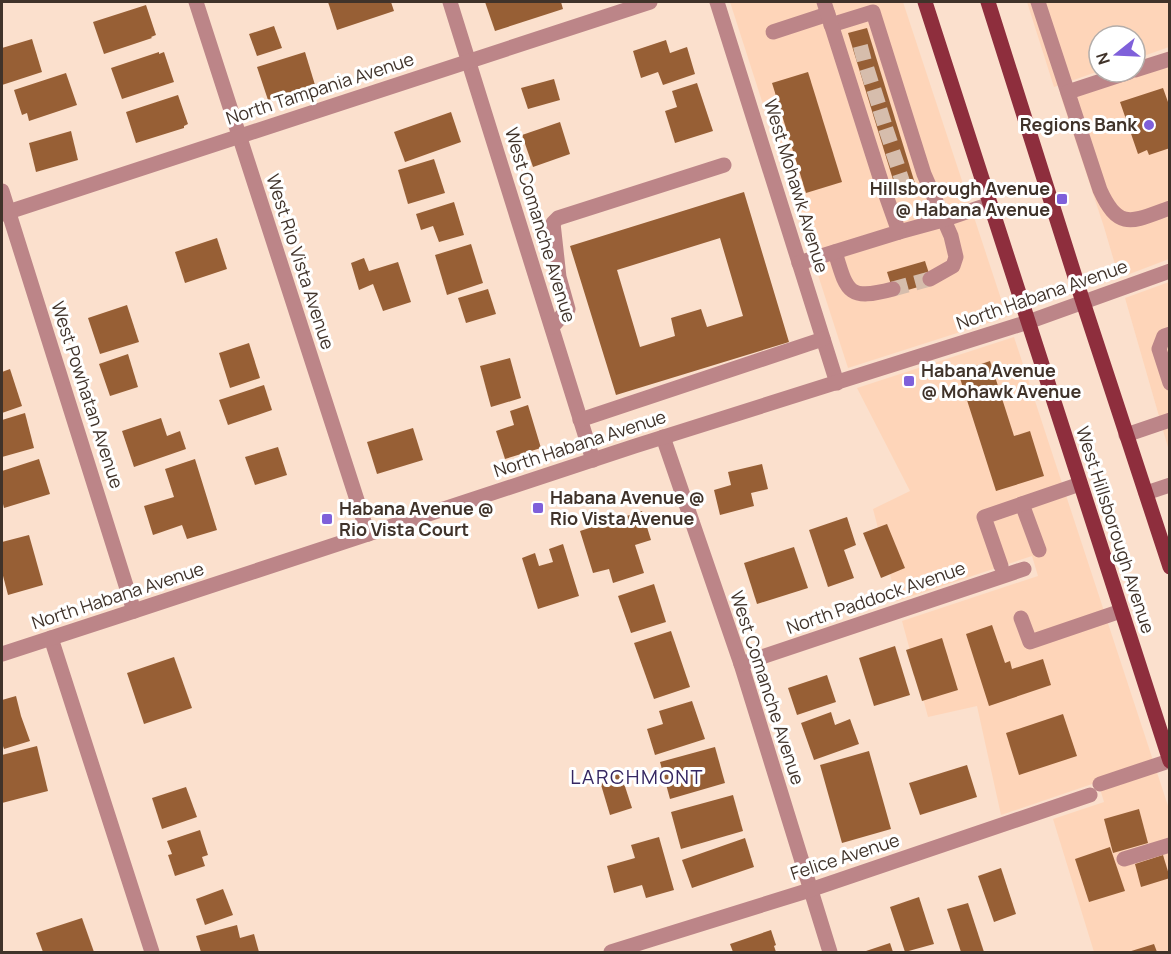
<svg xmlns="http://www.w3.org/2000/svg" width="1171" height="954" viewBox="0 0 1171 954" font-family="Manrope,sans-serif">
<style>
.built{fill:#fed5b9}
.building{fill:#975f35;fill-rule:evenodd}
.lines{fill:none;stroke-linecap:round;stroke-linejoin:round}
.minor-tunnel{stroke:#d6bdac;stroke-width:15;stroke-dasharray:15 8;stroke-linecap:butt}
.minor{stroke:#bc8588;stroke-width:15}
.major{stroke:#8e2e3d;stroke-width:15}
.poi-dot{fill:#7f60da;stroke:#fff;stroke-width:2}
.labels{text-anchor:middle;stroke-width:6;stroke-linejoin:round;paint-order:stroke}
.street-label{font-size:18px;fill:#40332a;stroke:#fff}
.poi-label{font-size:18px;font-weight:bold;fill:#40332a;stroke:#fff;text-anchor:start}
.neighbourhood-label{font-size:20px;letter-spacing:1.5px;fill:#362762;stroke:#fff}
</style>
<rect width="100%" height="100%" fill="#fbe0cd"/>
<g class="built">
<polygon points="730,2 903,2 1007,317 848,368"/>
<polygon points="1027,2 1169,2 1169,47 1135,59 1135,36 1099,36 1099,71 1054,87"/>
<polygon points="1169,57 1169,259 1119,278 1104,227 1060,94"/>
<polygon points="1169,282 1169,451 1125,298"/>
<polygon points="1014,337 1169,809 1169,952 1094,952 1053,819 1104,802 1098,782 1001,815 977,706 928,717 902,621 1038,576 1032,556 897,601 873,509 910,491 857,388"/>
</g>
<g class="building">
<polygon points="328,2 391,2 394,11 337,30"/>
<polygon points="485,2 561,2 563,9 495,31"/>
<polygon points="146,5 156,35 151,37 152,38 104,54 93,22"/>
<polygon points="274,26 282,48 257,56 249,34"/>
<polygon points="867,28 917,190 898,196 848,33"/>
<polygon points="32,39 42,72 2,85 2,48"/>
<polygon points="666,40 670,53 687,47 695,74 663,85 658,72 641,78 633,51"/>
<polygon points="159,52 159,54 164,52 174,82 122,99 111,68"/>
<polygon points="305,52 315,85 268,100 257,67"/>
<polygon points="808,72 842,182 806,193 772,83"/>
<polygon points="66,73 77,105 29,121 27,113 22,115 14,90"/>
<polygon points="554,79 560,100 528,109 521,88"/>
<polygon points="697,83 713,131 675,143 665,111 677,107 672,91"/>
<polygon points="1163,88 1168,102 1170,101 1170,148 1149,155 1147,150 1138,154 1120,102"/>
<polygon points="178,95 188,124 184,126 184,128 136,143 126,112"/>
<polygon points="451,112 461,142 405,162 394,132"/>
<polygon points="560,122 570,154 533,167 522,135"/>
<polygon points="71,131 78,160 36,172 29,143"/>
<polygon points="434,159 445,193 408,204 398,170"/>
<path d="M744,192L789,342L616,395L570,246ZM720,238L743,316L707,327L701,309L671,318L675,336L640,347L617,270Z"/>
<polygon points="454,202 464,235 439,242 433,226 421,230 416,214"/>
<polygon points="217,238 227,269 185,283 175,252"/>
<polygon points="471,244 483,283 447,295 435,255"/>
<polygon points="364,258 369,271 398,262 411,302 383,311 373,284 359,290 351,263"/>
<polygon points="925,261 932,283 894,294 887,272"/>
<polygon points="488,289 496,314 466,323 458,298"/>
<polygon points="127,305 139,342 100,354 88,318"/>
<polygon points="249,343 260,378 230,388 219,353"/>
<polygon points="128,354 138,387 110,396 99,364"/>
<polygon points="510,358 521,398 491,407 480,366"/>
<polygon points="990,361 1014,436 1030,431 1044,476 996,491 958,372"/>
<polygon points="10,369 22,406 2,413 2,372"/>
<polygon points="264,385 272,410 228,425 219,400"/>
<polygon points="528,405 541,448 505,459 496,431 514,425 510,411"/>
<polygon points="25,413 34,448 2,457 2,420"/>
<polygon points="161,418 167,436 180,431 186,449 134,467 122,431"/>
<polygon points="413,428 423,460 377,474 367,442"/>
<polygon points="278,447 287,475 255,485 245,457"/>
<polygon points="39,459 50,494 4,508 2,500 2,471"/>
<polygon points="195,459 217,530 187,539 182,525 153,535 144,506 174,497 165,469"/>
<polygon points="762,464 768,489 751,493 754,506 720,515 714,490 731,485 728,472"/>
<polygon points="642,511 651,540 635,545 644,573 613,583 609,569 593,573 580,531"/>
<polygon points="847,517 856,545 844,550 854,578 828,587 809,530"/>
<polygon points="887,524 905,568 881,578 863,533"/>
<polygon points="29,535 43,585 8,595 2,572 2,542"/>
<polygon points="563,544 579,596 538,609 522,558 535,553 539,566 553,562 549,549"/>
<polygon points="794,547 808,588 757,604 744,563"/>
<polygon points="654,584 666,622 631,633 618,596"/>
<polygon points="992,625 1005,663 1010,661 1012,669 1043,659 1051,685 989,706 966,634"/>
<polygon points="671,631 690,687 654,699 634,643"/>
<polygon points="942,638 958,690 922,701 906,650"/>
<polygon points="895,646 910,695 874,706 859,658"/>
<polygon points="174,657 192,708 144,724 127,673"/>
<polygon points="827,675 836,702 797,715 788,688"/>
<polygon points="16,696 21,716 30,741 4,749 2,743 2,700"/>
<polygon points="692,701 705,739 655,755 647,729 663,724 659,711"/>
<polygon points="831,712 835,725 850,719 859,744 814,760 801,723"/>
<polygon points="1063,714 1077,756 1019,775 1006,733"/>
<polygon points="37,746 48,791 2,803 2,755"/>
<polygon points="715,747 725,783 670,799 660,762"/>
<polygon points="869,751 891,829 842,843 820,765"/>
<polygon points="967,765 977,797 920,815 909,783"/>
<polygon points="620,771 632,808 610,815 599,778"/>
<polygon points="186,787 197,817 162,829 152,798"/>
<polygon points="733,795 743,831 681,849 671,812"/>
<polygon points="1139,809 1148,843 1113,853 1104,819"/>
<polygon points="200,830 208,855 202,857 205,866 175,876 168,855 172,854 167,841"/>
<polygon points="659,837 674,890 646,898 642,885 614,893 607,866 635,858 631,845"/>
<polygon points="745,838 754,867 692,888 682,860"/>
<polygon points="1110,847 1125,891 1089,902 1075,859"/>
<polygon points="1163,855 1170,878 1141,887 1135,864"/>
<polygon points="1001,868 1016,914 994,922 978,876"/>
<polygon points="223,889 233,915 205,925 196,899"/>
<polygon points="919,897 934,944 905,952 890,907"/>
<polygon points="968,903 984,952 961,952 947,909"/>
<polygon points="82,918 94,952 43,952 36,933"/>
<polygon points="237,925 240,938 254,934 259,952 201,952 196,936"/>
<polygon points="771,930 776,945 774,946 776,952 733,952 730,944"/>
<polygon points="890,943 893,952 863,952"/>
<polygon points="1154,944 1157,952 1128,952"/>
</g>
<g class="lines">
<g class="minor-tunnel">
<polyline points="855,55 874,50"/>
<polyline points="862,78 881,72"/>
<polyline points="869,99 888,93"/>
<polyline points="875,119 894,113"/>
<polyline points="881,138 899,132"/>
<polyline points="888,161 906,155"/>
<polyline points="895,183 913,177"/>
<polyline points="893,289 930,279"/>
</g>
<g class="minor">
<polyline points="196,2 368,534"/>
<polyline points="450,2 593,460"/>
<polyline points="717,2 837,383"/>
<path d="M1038,2L1100,190C1119,232 1133,221 1170,208"/>
<polyline points="831,25 873,12 924,174 951,236 956,257 953,266 930,279"/>
<polyline points="773,32 828,14"/>
<polyline points="1135,70 1170,59"/>
<polyline points="1068,92 1129,72"/>
<polyline points="2,191 134,611"/>
<polyline points="2,214 650,2"/>
<polyline points="899,232 943,220 990,204"/>
<path d="M835,252C847,292 848,301 893,289"/>
<polyline points="799,263 899,232 883,187 824,2"/>
<polyline points="552,327 568,309 559,277 553,223 558,218 724,165"/>
<polyline points="1170,334 1164,336 1159,349 1170,383"/>
<polyline points="580,420 823,339"/>
<polyline points="1126,435 1170,420"/>
<polyline points="663,437 741,664 830,952"/>
<polyline points="1146,493 1170,485"/>
<polyline points="1022,504 1039,550"/>
<polyline points="1001,566 984,517 1080,484"/>
<polyline points="1021,618 1030,642 1121,611"/>
<polyline points="51,638 152,952"/>
<polyline points="2,654 134,611 635,446 1028,322 1170,271"/>
<polyline points="741,664 1024,569"/>
<polyline points="1100,784 1169,761"/>
<polyline points="1124,859 1170,845"/>
<polyline points="611,952 810,890 1090,795"/>
</g>
<g class="major">
<polyline points="925,2 1170,761"/>
<polyline points="988,2 1083,302 1170,567"/>
</g>
</g>
<g class="poi-dot">
<circle cx="1149" cy="125" r="6"/>
<rect x="1056" y="193" width="12" height="12" rx="3"/>
<rect x="903" y="375" width="12" height="12" rx="3"/>
<rect x="532" y="502" width="12" height="12" rx="3"/>
<rect x="321" y="513" width="12" height="12" rx="3"/>
</g>
<g class="labels">
<g class="street-label">
<text transform="translate(320 89) rotate(-18)" y="6">North Tampania Avenue</text>
<text transform="translate(796 186) rotate(73)" y="6">West Mohawk Avenue</text>
<text transform="translate(540 225) rotate(73)" y="6">West Comanche Avenue</text>
<text transform="translate(300 262) rotate(72)" y="6">West Rio Vista Avenue</text>
<text transform="translate(1042 295) rotate(-19)" y="6">North Habana Avenue</text>
<text transform="translate(87 395) rotate(72)" y="6">West Powhatan Avenue</text>
<text transform="translate(580 444) rotate(-18)" y="6">North Habana Avenue</text>
<text transform="translate(1115 530) rotate(72)" y="6">West Hillsborough Avenue</text>
<text transform="translate(118 596) rotate(-18)" y="6">North Habana Avenue</text>
<text transform="translate(876 598) rotate(-19)" y="6">North Paddock Avenue</text>
<text transform="translate(767 688) rotate(72)" y="6">West Comanche Avenue</text>
<text transform="translate(845 857) rotate(-18)" y="6">Felice Avenue</text>
</g>
<g class="poi-label">
<text x="1137" y="131" text-anchor="end">Regions Bank</text>
<text x="1050" y="195" text-anchor="end">Hillsborough Avenue<tspan x="1050" dy="21">@ Habana Avenue</tspan></text>
<text x="921" y="377">Habana Avenue<tspan x="921" dy="21">@ Mohawk Avenue</tspan></text>
<text x="550" y="504">Habana Avenue @<tspan x="550" dy="21">Rio Vista Avenue</tspan></text>
<text x="339" y="515">Habana Avenue @<tspan x="339" dy="21">Rio Vista Court</tspan></text>
</g>
<g class="neighbourhood-label">
<text x="637" y="784">LARCHMONT</text>
</g>
</g>
<rect width="1171" height="954" fill="none" stroke="#40332a" stroke-width="6"/>
<g transform="translate(1117 54) rotate(252)"><circle r="28" fill="#ffffff" stroke="#b3adaa" stroke-width="1.5"/>
<path d="M0-4.5L10 22L0 15L-10 22Z" fill="#7f60da"/>
<text y="-9" font-size="16" font-weight="bold" text-anchor="middle" fill="#40332a">N</text>
</g>
</svg>
